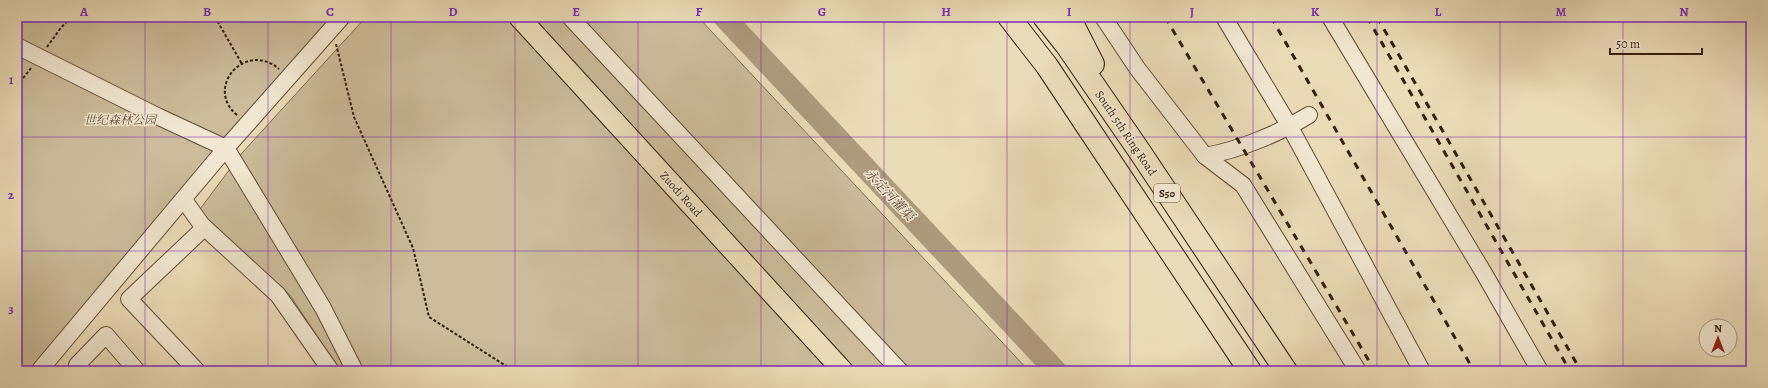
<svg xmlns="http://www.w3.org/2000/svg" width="1768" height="388" viewBox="0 0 1768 388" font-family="Alegreya,'Noto Serif SC',serif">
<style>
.green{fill:#ccbc9b;stroke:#806c54}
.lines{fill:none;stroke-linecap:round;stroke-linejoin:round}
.river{stroke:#ad9b7e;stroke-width:22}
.minor-casing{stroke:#624d38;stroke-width:18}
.major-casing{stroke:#341d0d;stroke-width:22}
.highway-casing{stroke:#341d0d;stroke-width:24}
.path{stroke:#341d0d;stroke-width:2;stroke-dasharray:3 2;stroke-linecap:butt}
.minor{stroke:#f2e8d1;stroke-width:16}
.major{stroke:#ebdcb8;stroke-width:20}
.highway{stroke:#ebdcb8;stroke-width:22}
.rail{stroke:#341d0d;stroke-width:3;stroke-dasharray:7 7;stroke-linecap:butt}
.grid{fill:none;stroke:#7b2cbf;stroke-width:1;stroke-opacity:0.55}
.labels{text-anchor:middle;stroke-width:3;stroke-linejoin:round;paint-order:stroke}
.shield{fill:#f2e8d1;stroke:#6d5a48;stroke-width:1}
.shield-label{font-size:11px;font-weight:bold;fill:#341d0d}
.park-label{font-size:12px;font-style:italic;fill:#624d38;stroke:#f2e8d1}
.street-label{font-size:12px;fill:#341d0d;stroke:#f2e8d1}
.water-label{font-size:13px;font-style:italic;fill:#5e4935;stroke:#f2e8d1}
.neatline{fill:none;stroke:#7b2cbf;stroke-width:1.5}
.grid-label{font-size:13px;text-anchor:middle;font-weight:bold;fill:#7b2cbf}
</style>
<rect width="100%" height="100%" fill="#ebdcb8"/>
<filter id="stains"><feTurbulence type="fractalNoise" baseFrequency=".005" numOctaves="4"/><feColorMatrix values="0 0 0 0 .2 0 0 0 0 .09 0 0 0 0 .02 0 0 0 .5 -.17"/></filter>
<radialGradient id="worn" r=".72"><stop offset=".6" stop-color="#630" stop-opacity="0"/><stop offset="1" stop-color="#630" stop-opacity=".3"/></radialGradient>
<g class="green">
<polygon points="17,17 344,17 39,371 17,371"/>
<polygon points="366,17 698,17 1029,371 340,371 290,295 197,213 242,153"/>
</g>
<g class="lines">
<polyline class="river" points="724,17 1056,371"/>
<g class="minor-casing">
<g id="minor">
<polyline points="570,17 900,371"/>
<polyline points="1103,17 1137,68 1205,156 1243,185 1358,371"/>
<polyline points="1224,17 1290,127 1422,371"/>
<polyline points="1330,17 1485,275 1540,371"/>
<polyline points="17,46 157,116 226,148 323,308 355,371"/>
<path d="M1205,156C1239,150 1280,133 1309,115"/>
<polyline points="184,200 204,228 129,299 197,371"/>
<polyline points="204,227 278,295 331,371"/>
<polyline points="39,371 226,148 342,17"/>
<polyline points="83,371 77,365 106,335 137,371"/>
</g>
</g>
<g class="major-casing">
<polyline id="major" points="519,17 843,371"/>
</g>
<g class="highway-casing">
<g id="highway">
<polyline points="1009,17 1047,66 1250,371"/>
<polyline points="1044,17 1067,46 1140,152 1286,371"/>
<polyline points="1069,17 1093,64"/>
</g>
</g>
<g class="path">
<polyline points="215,17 242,64"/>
<polyline points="336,44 354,117 413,248 429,317 514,371"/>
<polyline points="47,47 60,29 71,17"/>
<polyline points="17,97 21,81 31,68"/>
<path d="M237,115C204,88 245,40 279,69"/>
</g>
<use href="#minor" class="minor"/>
<use href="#major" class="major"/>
<use href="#highway" class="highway"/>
<g class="rail">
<polyline points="1165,17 1375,371"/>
<polyline points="1271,17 1474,371"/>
<polyline points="1367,17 1570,371"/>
<polyline points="1377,17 1581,371"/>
</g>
</g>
<path class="grid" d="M145,17V371M268,17V371M391,17V371M515,17V371M638,17V371M761,17V371M884,17V371M1007,17V371M1130,17V371M1253,17V371M1377,17V371M1500,17V371M1623,17V371M17,137H1751M17,251H1751"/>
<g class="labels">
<rect class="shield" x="1154" y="184" width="26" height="18" rx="3"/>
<g class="shield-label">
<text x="1167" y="197">S50</text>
</g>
<g class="park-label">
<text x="120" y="124">世纪森林公园</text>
</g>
<g class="street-label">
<text transform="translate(1126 133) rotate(56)" y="4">South 5th Ring Road</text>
<text transform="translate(681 194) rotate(48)" y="4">Zuodi Road</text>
</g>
<g class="water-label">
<text transform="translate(890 194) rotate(47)" y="5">永定河灌渠</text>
</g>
</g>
<rect width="1768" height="388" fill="none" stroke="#ebdcb8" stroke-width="44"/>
<g transform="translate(1718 338)"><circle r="19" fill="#f2e8d1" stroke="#a69783"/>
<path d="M0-3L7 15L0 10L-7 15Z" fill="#8f2418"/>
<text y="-6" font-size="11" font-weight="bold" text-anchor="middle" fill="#341d0d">N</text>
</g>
<path d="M1610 48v6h92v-6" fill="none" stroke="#341d0d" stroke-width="2"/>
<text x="1616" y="48" font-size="12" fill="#341d0d" stroke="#f2e8d1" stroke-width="3" paint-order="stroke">50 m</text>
<rect x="22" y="22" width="1724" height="344" class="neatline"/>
<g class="grid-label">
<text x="84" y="16">A</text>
<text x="207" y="16">B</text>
<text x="330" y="16">C</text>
<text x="453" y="16">D</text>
<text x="576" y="16">E</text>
<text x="699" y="16">F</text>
<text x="822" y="16">G</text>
<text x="946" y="16">H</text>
<text x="1069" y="16">I</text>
<text x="1192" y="16">J</text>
<text x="1315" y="16">K</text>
<text x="1438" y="16">L</text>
<text x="1561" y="16">M</text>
<text x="1684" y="16">N</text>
<text x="11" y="84">1</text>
<text x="11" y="199">2</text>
<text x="11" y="313">3</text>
</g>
<rect width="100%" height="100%" filter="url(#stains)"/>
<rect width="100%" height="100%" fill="url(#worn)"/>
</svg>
